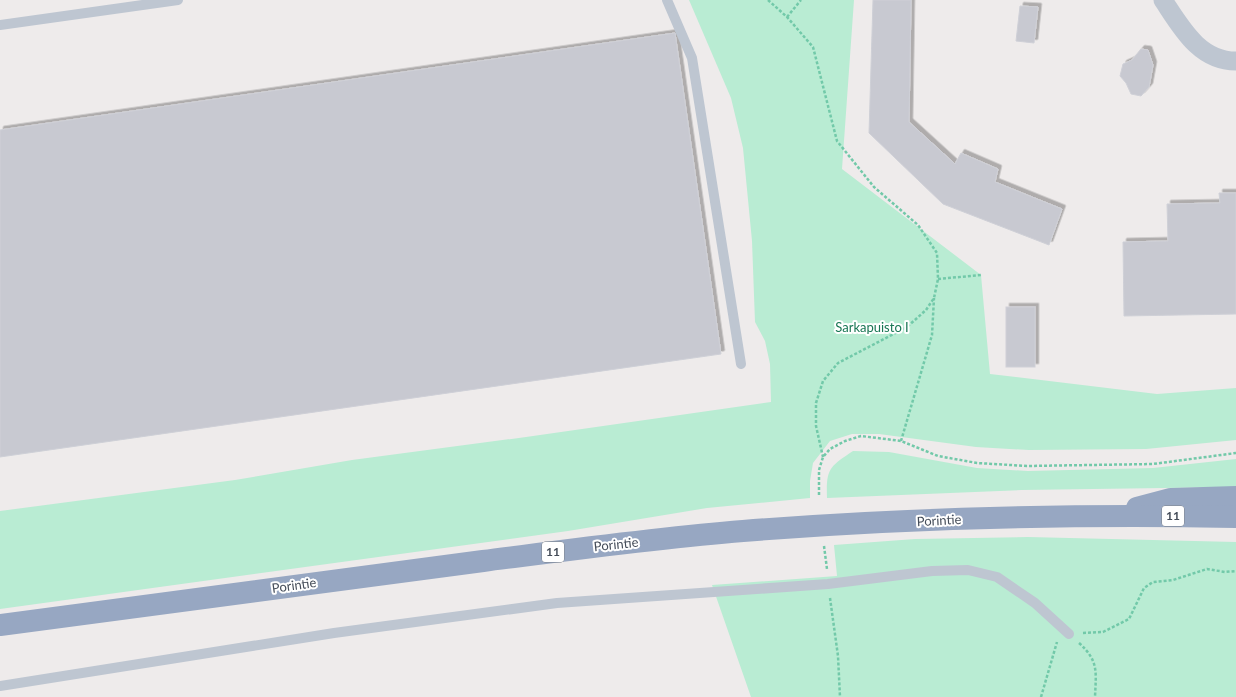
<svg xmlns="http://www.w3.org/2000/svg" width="1236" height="697" viewBox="0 0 1236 697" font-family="Lato,sans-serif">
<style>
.green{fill:#b9ecd3}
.building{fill:#c8c9d1;stroke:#cfd0d7;filter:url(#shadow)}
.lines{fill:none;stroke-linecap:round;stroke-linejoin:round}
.path{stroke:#72c9a9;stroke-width:2.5;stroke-dasharray:3 2;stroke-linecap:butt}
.service{stroke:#bec6d1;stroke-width:10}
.minor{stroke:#bec6d1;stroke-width:19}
.trunk{stroke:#97a7c2;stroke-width:22}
.labels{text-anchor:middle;stroke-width:4;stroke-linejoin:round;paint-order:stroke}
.shield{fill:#fff;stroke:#7c828a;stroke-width:1}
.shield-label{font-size:12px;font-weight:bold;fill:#444c58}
.park-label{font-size:13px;fill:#187653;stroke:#fff}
.street-label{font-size:13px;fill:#444c58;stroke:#fff}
</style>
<defs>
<filter id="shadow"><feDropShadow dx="3.5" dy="-3.5" stdDeviation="0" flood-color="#0004"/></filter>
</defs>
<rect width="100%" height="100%" fill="#eeebeb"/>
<g class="green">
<polygon points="689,0 854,0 842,169 981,275 990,374 1157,394 1236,388 1236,440 1146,449 1029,450 976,447 879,434 852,434 830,441 813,463 810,481 810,498 707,508 568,531 0,609 0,511 235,480 352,460 526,437 771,402 770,364 765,341 755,322 752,241 743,148 731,98"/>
<path d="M853,451L889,452L977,468L1028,471L1153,468L1236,459V487L1022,490L827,498C826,469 829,467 853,451Z"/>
<polygon points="1028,537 1236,542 1236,697 751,697 712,585 837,576 834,545 915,539"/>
</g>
<g class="building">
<polygon points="873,0 911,0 909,122 955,164 961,153 998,169 995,182 1062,209 1049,245 943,204 869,133"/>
<polygon points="1020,6 1038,7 1034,43 1016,41"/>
<polygon points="675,33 721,354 0,457 0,130"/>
<polygon points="1141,49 1148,50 1153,65 1149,87 1141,96 1131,94 1126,83 1120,76 1123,64 1132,60"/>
<polygon points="1219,193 1236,193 1236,314 1124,316 1123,242 1168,241 1167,204 1220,203"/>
<rect x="1006" y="307" width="29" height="60"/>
</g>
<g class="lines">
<g class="path">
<polyline points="768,0 787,17 813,47 837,141 874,187 918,225 937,253 938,279 934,298 926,310 907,327 838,363 823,381 816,403 816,426 823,457"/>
<polyline points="787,17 801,0"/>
<polyline points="938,279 981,275"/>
<polyline points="901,441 932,335 934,298"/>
<polyline points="819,495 819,470 823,457 830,449 845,441 861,436 901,441 938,456 977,463 1027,466 1153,464 1236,453"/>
<polyline points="824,546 827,569"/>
<polyline points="830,598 838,656 840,697"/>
<polyline points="1083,633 1103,632 1129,619 1144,588 1153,582 1173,580 1207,569 1225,572 1236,571"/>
<path d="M1079,643C1099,661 1096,672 1095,697"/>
<polyline points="1041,697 1057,642"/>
</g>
<g class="service">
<polyline points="667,0 692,58 741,364"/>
<polyline points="0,25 178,0"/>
<polyline points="0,686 334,633 557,603 828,584 932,571 968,570 997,577 1035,603 1069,634"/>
</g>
<path class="minor" d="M1163,0C1181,27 1199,61 1236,61"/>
<g class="trunk">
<polyline points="1137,508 1171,499 1236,497"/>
<path d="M0,625C161,603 322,581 483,561C569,550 656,538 743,531C907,518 1072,514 1236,517"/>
</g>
</g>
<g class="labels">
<g class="shield">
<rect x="1162" y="506" width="22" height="20" rx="3"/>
<rect x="542" y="542" width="22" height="20" rx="3"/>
</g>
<g class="shield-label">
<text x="1173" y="520">11</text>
<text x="553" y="556">11</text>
</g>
<g class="park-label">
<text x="872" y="332">Sarkapuisto I</text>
</g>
<g class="street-label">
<text transform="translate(939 520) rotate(-3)" y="5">Porintie</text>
<text transform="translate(616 544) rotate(-6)" y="5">Porintie</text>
<text transform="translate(294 585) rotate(-8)" y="5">Porintie</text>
</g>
</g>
</svg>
